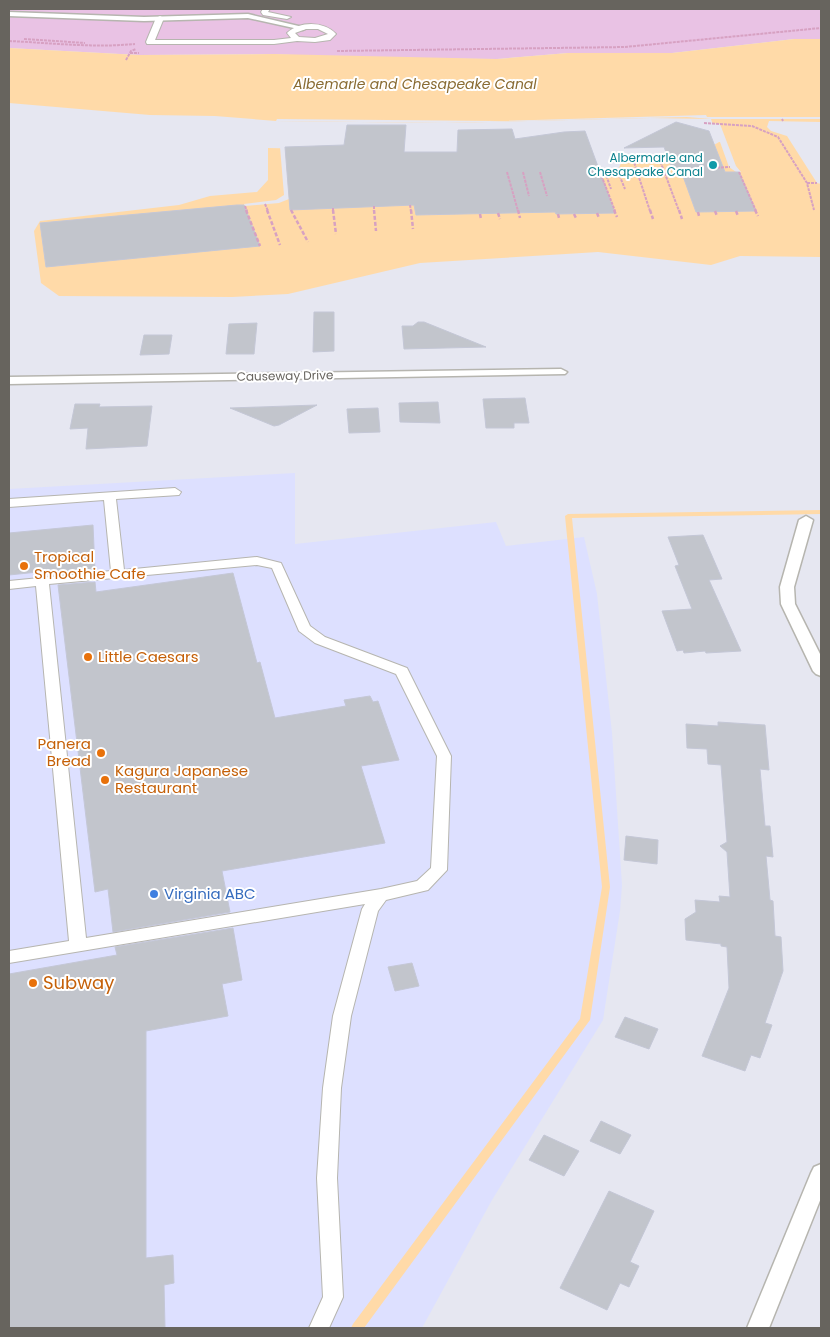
<svg xmlns="http://www.w3.org/2000/svg" width="830" height="1337" viewBox="0 0 830 1337" font-family="Poppins,sans-serif">
<style>
.commercial{fill:#dde0ff}
.green{fill:#e9c2e4}
.water{fill:#ffdaa8}
.pier{fill:#e6e7f1}
.lines{fill:none;stroke-linecap:round;stroke-linejoin:round}
.stream{fill:#ffdaa8;fill-rule:evenodd}
.building{fill:#c2c5cc;stroke:#c4c7d6}
.service-casing{stroke:#b6b5af;stroke-width:2}
.minor-casing{stroke:#b6b5af;stroke-width:3}
.path-far1{stroke:#d7a1c2;stroke-width:2;stroke-dasharray:3 1;stroke-linecap:butt}
.path{stroke:#d7a1c2;stroke-width:2.5;stroke-dasharray:4 2;stroke-linecap:butt}
.service{fill:#fff;fill-rule:evenodd}
.minor{fill:#fff;fill-rule:evenodd}
.culture-dot{fill:#0f9aa8;stroke:#fff;stroke-width:2}
.food-dot{fill:#e8710a;stroke:#fff;stroke-width:2}
.shop-dot{fill:#3f7fe0;stroke:#fff;stroke-width:2}
.labels{text-anchor:middle;stroke-width:4;stroke-linejoin:round;paint-order:stroke}
.far-culture-label{font-size:12px;fill:#0d838f;stroke:#fff;text-anchor:end}
.far-street-label{font-size:12px;fill:#67645e;stroke:#fff}
.far-water-label{font-size:14px;font-style:italic;fill:#896b32;stroke:#fff}
.food-label{font-size:15px;fill:#c56008;stroke:#fff;text-anchor:start}
.shop-label{font-size:15px;fill:#366cbe;stroke:#fff;text-anchor:start}
.near-food-label{font-size:18px;fill:#c56008;stroke:#fff;text-anchor:start}
</style>
<rect width="100%" height="100%" fill="#e6e7f1"/>
<polygon class="commercial" points="295,473 295,544 496,522 506,546 584,537 597,594 612,733 622,885 620,911 603,1020 492,1200 422,1328 9,1328 9,489"/>
<polygon class="green" points="9,9 821,9 821,39 794,39 672,53 568,53 497,59 354,58 274,54 139,55 9,48"/>
<polygon class="water" points="794,39 821,39 821,122 769,121 767,127 771,131 787,136 817,183 821,184 821,257 740,256 711,265 598,252 420,263 288,294 232,297 59,296 41,283 34,231 40,221 179,205 210,196 257,192 268,180 268,148 366,150 404,176 617,172 623,159 668,158 664,145 714,145 719,142 711,119 650,118 445,123 276,121 215,116 150,115 9,103 9,48 139,55 274,54 497,59 568,53 672,53"/>
<g class="pier">
<polygon points="706,115 707,117 821,117 821,119 711,119 687,117 445,123 276,121 277,119 497,121"/>
<polygon points="710,123 720,124 736,166 741,172 736,172 729,167 720,142 715,142 716,141"/>
<polygon points="280,147 285,147 289,199 279,203 245,206 244,204 276,200 284,195"/>
</g>
<g class="lines">
<polygon class="stream" points="821,510 821,514 572,518 610,887 590,1020 364,1328 351,1328 353,1324 580,1019 602,887 565,516 568,514"/>
</g>
<g class="building">
<polygon points="676,122 709,131 725,172 739,172 756,211 696,212 680,168 672,168 664,147 624,148"/>
<polygon points="347,125 406,125 404,152 457,152 458,130 512,129 515,139 564,132 585,131 615,213 556,214 555,212 416,215 414,205 290,210 285,147 344,145"/>
<polygon points="237,205 244,205 260,246 46,267 40,223"/>
<polygon points="314,312 334,312 334,351 313,352"/>
<polygon points="418,322 424,322 486,347 404,349 402,326 413,326"/>
<polygon points="257,323 254,354 226,354 229,324"/>
<polygon points="144,335 172,335 169,354 140,355"/>
<polygon points="525,398 529,423 514,423 514,428 486,428 483,399"/>
<polygon points="438,402 440,423 400,422 399,403"/>
<polygon points="75,404 100,404 99,407 152,406 147,446 86,449 88,428 70,429"/>
<polygon points="317,405 279,425 274,426 230,408"/>
<polygon points="378,408 380,432 349,433 347,409"/>
<polygon points="93,525 95,571 57,574 57,570 9,575 9,533"/>
<polygon points="703,535 722,579 709,580 741,651 706,653 705,651 684,653 683,650 677,651 662,611 692,609 675,566 679,565 668,537"/>
<polygon points="233,573 257,663 260,662 275,718 346,706 344,700 370,696 373,702 378,701 399,760 361,766 385,843 222,871 230,912 113,932 108,889 95,892 58,585 95,582 96,592"/>
<polygon points="718,722 765,725 769,770 760,769 765,826 770,826 773,857 766,856 770,900 773,901 775,936 781,937 783,971 765,1023 772,1025 760,1058 751,1055 745,1071 702,1056 729,988 727,947 721,946 721,944 686,940 685,919 696,912 695,900 720,902 719,896 730,897 727,852 720,846 727,842 721,765 708,764 707,749 687,748 686,724 718,726"/>
<polygon points="626,836 658,840 657,864 624,860"/>
<polygon points="233,928 242,980 222,984 228,1016 146,1031 146,1258 173,1255 174,1283 164,1285 165,1328 9,1328 9,974 117,955 115,947"/>
<polygon points="412,963 419,986 395,991 388,967"/>
<polygon points="625,1017 658,1029 649,1049 615,1037"/>
<polygon points="601,1121 631,1135 620,1154 590,1141"/>
<polygon points="544,1135 579,1151 564,1176 529,1160"/>
<polygon points="609,1191 654,1211 630,1262 639,1266 629,1287 620,1283 607,1310 560,1288"/>
</g>
<g class="lines">
<g class="service-casing">
<g id="service">
<polygon points="263,9 270,9 268,12 291,17 287,19 263,15 261,12"/>
<path d="M160,16L164,18L155,40H274L291,38L287,33C300,21 324,21 336,34L330,40L315,42L297,41L274,44H147L146,42L156,18ZM306,29H318L328,34L315,38L299,37L295,33Z"/>
<path d="M175,488L181,492L179,495L116,499L124,570L257,557L281,563L310,626L325,637L407,668L451,756L447,870L428,890L386,900L378,911L351,1016L341,1088L337,1178L343,1297L329,1328H309L323,1297L317,1178L323,1088L333,1016L362,909L365,904L9,963V951L69,941L36,586L9,589V581L111,571L104,500L9,507V499ZM257,565L272,568L299,631L315,643L396,674L437,756L431,868L417,881L381,889L86,938L49,584Z"/>
</g>
</g>
<g class="minor-casing">
<g id="minor">
<polygon points="9,12 144,17 248,14 307,28 303,30 248,18 144,21 9,16"/>
<polygon points="561,369 567,372 565,374 9,384 9,377"/>
<polygon points="806,516 813,520 794,587 795,604 821,656 821,676 816,674 813,671 781,604 780,587 799,520"/>
<polygon points="821,1164 821,1198 769,1328 747,1328 811,1173 814,1167"/>
</g>
</g>
<g class="path-far1">
<polyline points="24,39 85,43"/>
<path d="M9,41C51,43 94,48 135,44"/>
<polyline points="337,51 625,47 821,28"/>
<polyline points="130,53 139,53"/>
<polyline points="126,60 131,51 136,49"/>
<polyline points="782,119 783,121"/>
<polyline points="704,123 752,126 778,137 807,183 814,210"/>
<polyline points="659,158 679,211"/>
<polyline points="633,159 650,211"/>
<polyline points="709,168 730,167"/>
<polyline points="507,172 518,211"/>
<polyline points="523,172 529,196"/>
<polyline points="540,172 547,196"/>
<polyline points="600,172 615,211"/>
<polyline points="605,172 611,189"/>
<polyline points="618,172 625,189"/>
<polyline points="739,172 756,211"/>
<polyline points="807,183 817,183"/>
<polyline points="265,204 268,211"/>
<polyline points="410,205 411,211"/>
<polyline points="245,206 247,211"/>
<polyline points="374,206 374,211"/>
<polyline points="333,208 333,211"/>
</g>
<g class="path">
<polyline points="246,210 260,246"/>
<polyline points="267,210 280,245"/>
<polyline points="291,210 308,242"/>
<polyline points="333,210 336,234"/>
<polyline points="374,210 376,231"/>
<polyline points="411,210 413,229"/>
<polyline points="518,210 520,218"/>
<polyline points="614,210 617,217"/>
<polyline points="650,210 653,219"/>
<polyline points="679,210 682,219"/>
<polyline points="755,210 758,216"/>
<polyline points="715,211 717,216"/>
<polyline points="736,211 738,216"/>
<polyline points="698,212 699,216"/>
<polyline points="498,213 500,219"/>
<polyline points="597,213 599,218"/>
<polyline points="480,214 481,219"/>
<polyline points="558,214 559,218"/>
<polyline points="574,214 576,218"/>
</g>
<use href="#service" class="service"/>
<use href="#minor" class="minor"/>
</g>
<circle class="culture-dot" cx="713" cy="165" r="5"/>
<g class="food-dot">
<circle cx="24" cy="566" r="5"/>
<circle cx="88" cy="657" r="5"/>
<circle cx="101" cy="753" r="5"/>
<circle cx="105" cy="780" r="5"/>
<circle cx="33" cy="983" r="5"/>
</g>
<circle class="shop-dot" cx="154" cy="894" r="5"/>
<g class="labels">
<g class="far-culture-label">
<text x="703" y="162">Albermarle and<tspan x="703" dy="14">Chesapeake Canal</tspan></text>
</g>
<g class="far-street-label">
<text transform="translate(285 376) rotate(-1)" y="4">Causeway Drive</text>
</g>
<g class="far-water-label">
<text x="415" y="89">Albemarle and Chesapeake Canal</text>
</g>
<g class="food-label">
<text x="34" y="562">Tropical<tspan x="34" dy="17">Smoothie Cafe</tspan></text>
<text x="98" y="662">Little Caesars</text>
<text x="91" y="749" text-anchor="end">Panera<tspan x="91" dy="17">Bread</tspan></text>
<text x="115" y="776">Kagura Japanese<tspan x="115" dy="17">Restaurant</tspan></text>
</g>
<g class="shop-label">
<text x="164" y="899">Virginia ABC</text>
</g>
<g class="near-food-label">
<text x="43" y="989">Subway</text>
</g>
</g>
<rect width="830" height="1337" fill="none" stroke="#67645e" stroke-width="20"/>
</svg>
